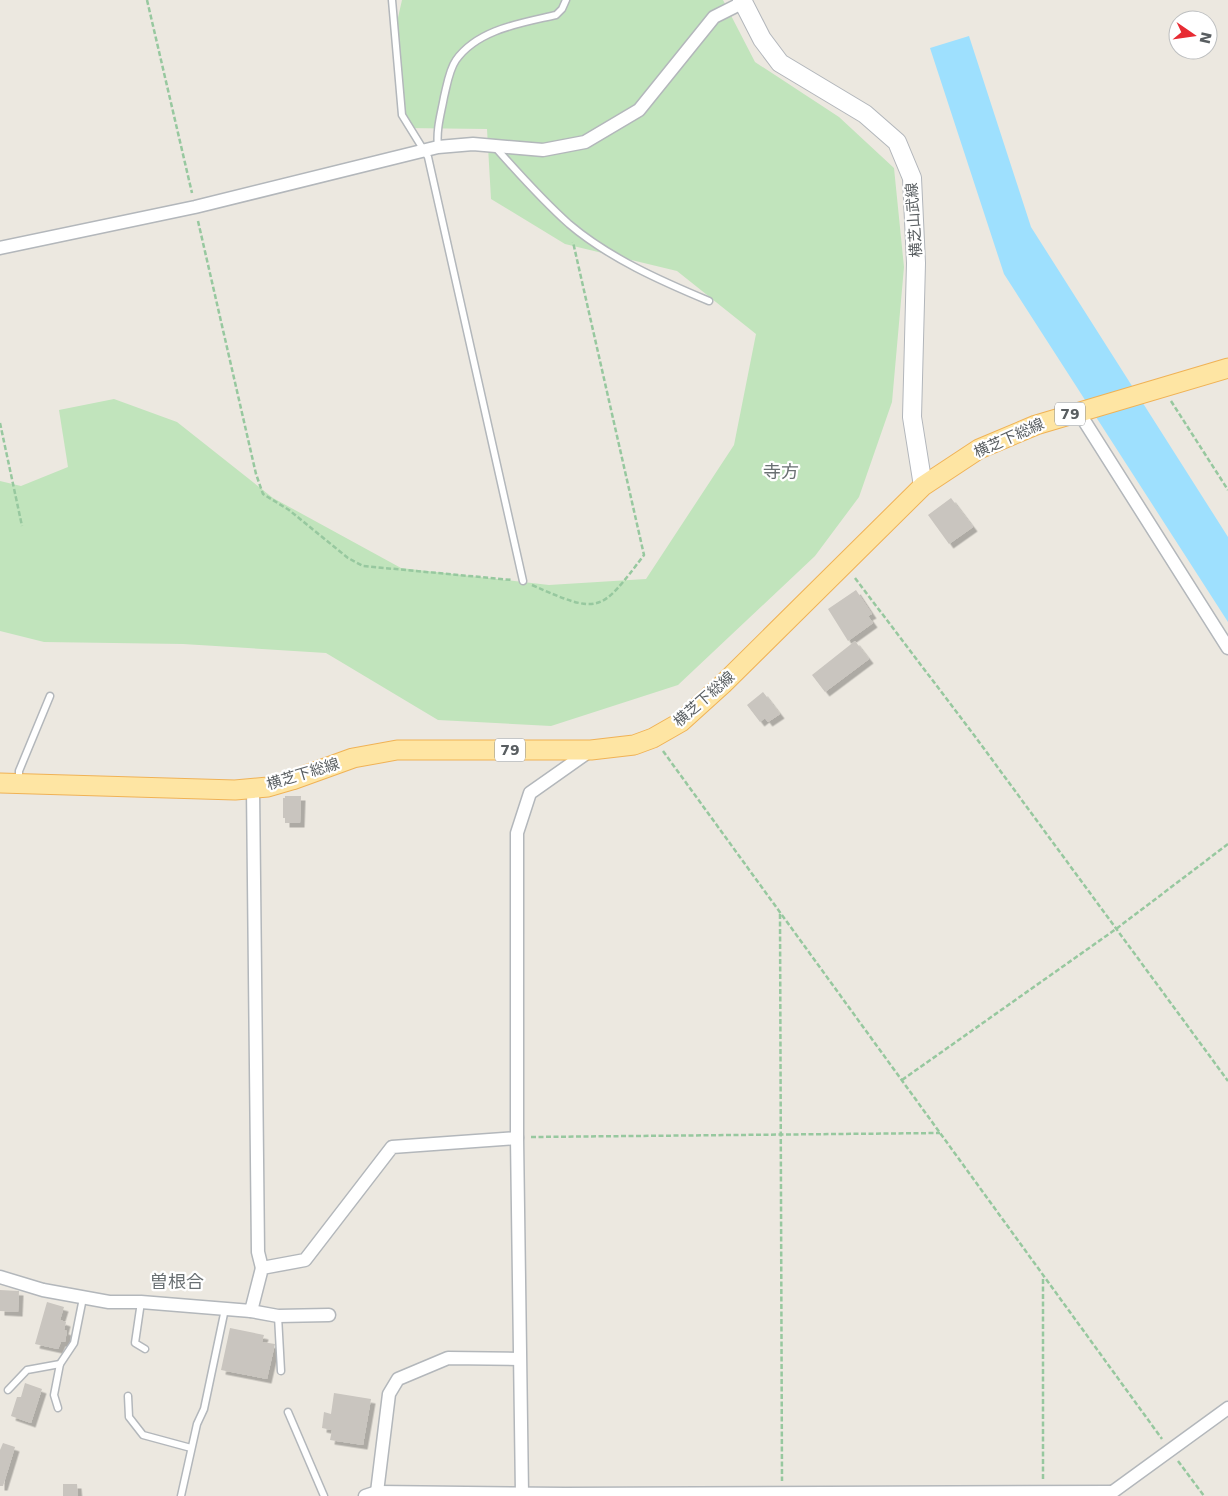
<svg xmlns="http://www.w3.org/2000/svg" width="1228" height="1496" viewBox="0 0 1228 1496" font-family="'DejaVu Sans','Noto Sans JP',sans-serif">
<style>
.green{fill:#c1e4bc}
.water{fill:#9ee0fe}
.building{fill:#c9c5bf;filter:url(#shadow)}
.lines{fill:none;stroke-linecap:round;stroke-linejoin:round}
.lane-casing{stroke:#b3b7bb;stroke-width:9}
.street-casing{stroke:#b3b7bb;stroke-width:15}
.secondary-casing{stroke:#b2b6bb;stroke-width:20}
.primary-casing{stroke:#f0b255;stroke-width:21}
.path{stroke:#97c89f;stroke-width:2.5;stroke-dasharray:5 2.5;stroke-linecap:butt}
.lane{stroke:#fff;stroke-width:6}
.street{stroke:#fff;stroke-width:12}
.secondary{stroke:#fff;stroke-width:18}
.primary{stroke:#fee5a3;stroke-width:19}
.labels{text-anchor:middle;stroke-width:4.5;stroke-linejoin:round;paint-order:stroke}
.shield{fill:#fff;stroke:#8b8e90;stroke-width:1}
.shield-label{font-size:14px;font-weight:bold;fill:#595e61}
.street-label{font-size:15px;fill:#595e61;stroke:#fff}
.quarter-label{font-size:18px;fill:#6a7073;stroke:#fff}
</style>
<defs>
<filter id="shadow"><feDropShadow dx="4.5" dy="4.5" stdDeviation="0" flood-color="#0004"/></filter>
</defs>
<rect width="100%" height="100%" fill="#ece8e0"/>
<polygon class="green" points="402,0 723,0 755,62 839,117 894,168 904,267 892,402 859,497 815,556 678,685 551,726 438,720 326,653 183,644 44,642 0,631 0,481 21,486 68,467 59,410 114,399 177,422 273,498 401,568 549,585 646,579 734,445 756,334 677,271 565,244 491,199 487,129 405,128 392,44"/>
<polygon class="water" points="969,36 1031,227 1228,537 1228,622 1004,274 930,48"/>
<g class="building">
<polygon points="951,498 973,527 949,544 928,515"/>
<polygon points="856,590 872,614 868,616 873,623 848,641 828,609"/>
<polygon points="855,641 869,659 825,692 812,675"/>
<polygon points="763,692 780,714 768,722 765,718 760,722 747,705"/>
<polygon points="285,796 301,796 300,823 285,823 285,818 283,818 283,798 285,798"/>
<polygon points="0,1290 19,1291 18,1312 0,1311"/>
<polygon points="47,1302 64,1307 60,1320 66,1322 64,1330 67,1331 65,1342 61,1342 58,1349 35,1344"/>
<polygon points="230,1328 264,1335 262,1342 275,1344 267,1379 221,1370"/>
<polygon points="25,1383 42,1389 31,1423 11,1416 17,1397 21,1397"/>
<polygon points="334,1393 371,1399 363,1445 330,1440 332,1430 322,1428 324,1412 331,1414"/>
<polygon points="3,1443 15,1447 3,1486 0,1486 0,1450"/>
<polygon points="63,1484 77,1484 78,1496 63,1496"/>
</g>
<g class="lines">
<g class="lane-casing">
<g id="lane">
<polyline points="392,0 402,115 428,157 523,581"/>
<path d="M438,147C436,129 441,114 444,97C447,85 449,70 456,60C478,29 522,23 556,15L562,9L566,0"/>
<path d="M495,147C518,173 542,200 569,224C609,258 661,281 709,301"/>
<polyline points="19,781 19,771 50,696"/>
<polyline points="141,1302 135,1343 145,1349"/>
<polyline points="278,1316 281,1371"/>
<polyline points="8,1390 27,1370 60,1364"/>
<polyline points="128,1396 129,1417 143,1435 191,1448"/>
<polyline points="58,1408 54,1395 60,1364 74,1343 83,1298"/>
<polyline points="288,1412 324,1496"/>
<polyline points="181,1496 197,1424 204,1409 225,1309"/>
</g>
</g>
<g class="street-casing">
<g id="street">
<polyline points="0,248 195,207 438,147 473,144 543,150 585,142 639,110 714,17 742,3"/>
<polyline points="1078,411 1228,648"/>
<polyline points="253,788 258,1252 262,1268"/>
<polyline points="0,1277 43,1290 109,1302 141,1302 251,1311 262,1268 305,1260 392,1147 517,1138"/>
<polyline points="251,1311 278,1316 329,1315"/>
<polyline points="377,1492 389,1394 398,1379 448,1358 519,1359"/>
<polyline points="522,1494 517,1138 517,833 530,793 591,750"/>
<polyline points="365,1496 377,1492 565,1494 1112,1492"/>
<polyline points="1107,1496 1228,1408"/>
</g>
</g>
<g class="secondary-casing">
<polyline id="secondary" points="742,0 762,39 780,63 865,114 897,142 912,178 916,263 912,417 923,486"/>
</g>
<g class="primary-casing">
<polyline id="primary" points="0,783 235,790 268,787 292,780 353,758 397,750 591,750 634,745 653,738 681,722 723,684 923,486 979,449 1036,425 1228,368"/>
</g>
<g class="path">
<polyline points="147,0 192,193"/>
<polyline points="198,221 256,474 263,494 289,510 348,558 363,566 512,580"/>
<polyline points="1171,401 1228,490"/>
<polyline points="0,423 22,526"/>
<polyline points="855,578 974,735 1228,1081"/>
<path d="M532,585C600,615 600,613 644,555L573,242"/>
<polyline points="663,751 1162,1439"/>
<polyline points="780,914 782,1481"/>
<polyline points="902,1080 1116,929 1228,844"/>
<polyline points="531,1137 940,1133"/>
<polyline points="1178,1461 1204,1496"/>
<polyline points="1043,1479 1043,1277"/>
</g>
<use href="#lane" class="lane"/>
<use href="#street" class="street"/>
<use href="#secondary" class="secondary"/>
<use href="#primary" class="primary"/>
</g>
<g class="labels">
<g class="shield">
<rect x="1055" y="402.5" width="30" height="23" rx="4"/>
<rect x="495" y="738.5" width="30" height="23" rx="4"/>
</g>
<g class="shield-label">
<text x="1070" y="419">79</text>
<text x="510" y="755">79</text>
</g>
<g class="street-label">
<text transform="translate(914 220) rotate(-94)" y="5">横芝山武線</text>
<text transform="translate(1009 438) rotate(-24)" y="5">横芝下総線</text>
<text transform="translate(704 699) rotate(-41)" y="5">横芝下総線</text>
<text transform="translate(303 774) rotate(-17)" y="5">横芝下総線</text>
</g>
<g class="quarter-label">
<text x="781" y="478">寺方</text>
<text x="177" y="1288">曽根合</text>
</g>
</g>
<g transform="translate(1193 35) rotate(103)"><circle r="24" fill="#ffffff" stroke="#bdbfc0"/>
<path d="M0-4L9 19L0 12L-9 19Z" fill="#e72b33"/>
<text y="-8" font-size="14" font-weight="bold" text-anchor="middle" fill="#595e61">N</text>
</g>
</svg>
